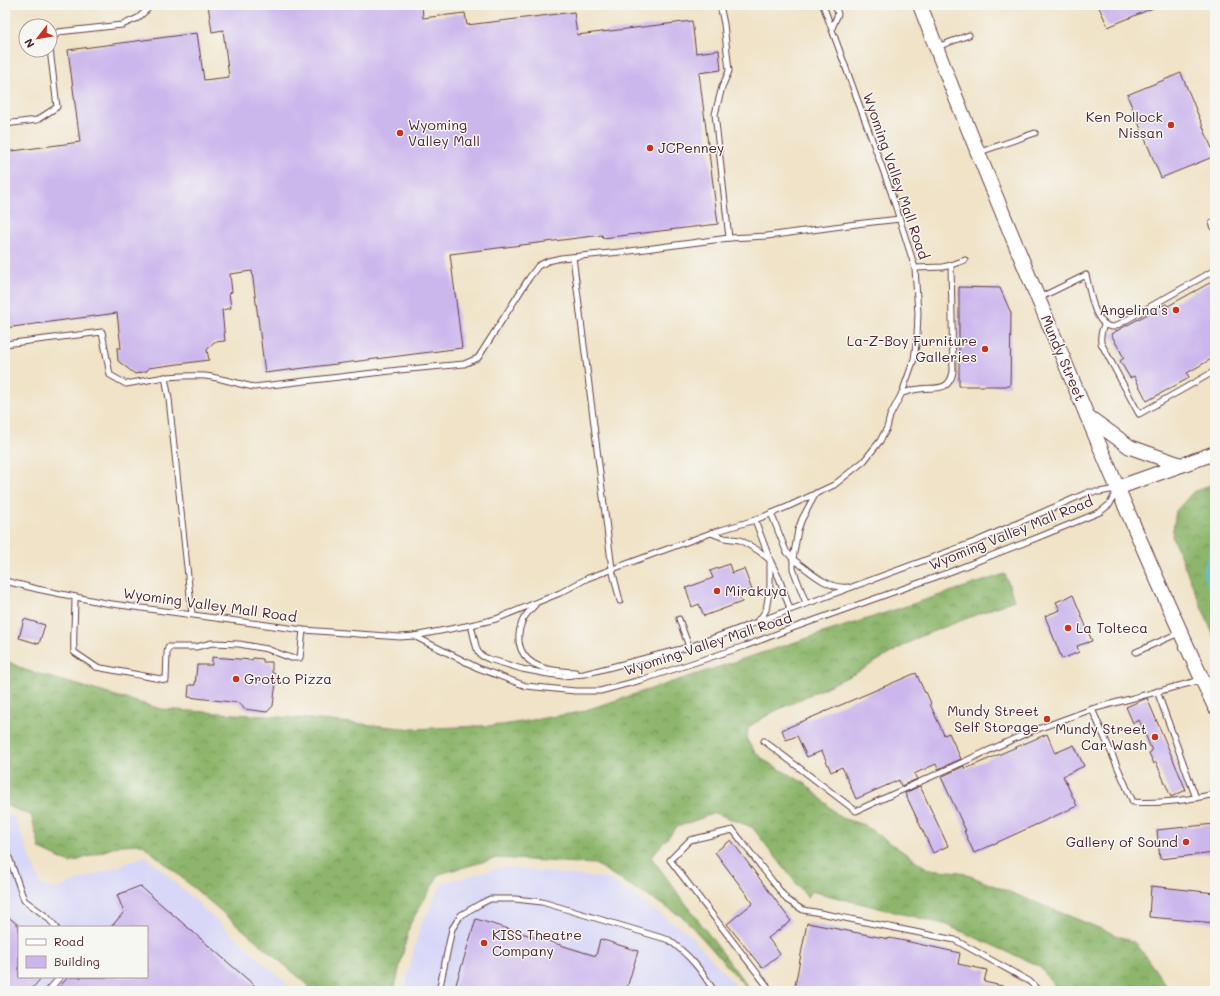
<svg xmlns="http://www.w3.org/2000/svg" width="1220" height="996" viewBox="0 0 1220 996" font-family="Mali,sans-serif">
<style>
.built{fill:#d8d7f8;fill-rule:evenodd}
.forest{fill:url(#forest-crowns);stroke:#6c6a4c}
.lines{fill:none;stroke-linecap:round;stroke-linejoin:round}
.stream{stroke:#60bfdf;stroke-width:3.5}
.building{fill:#ccb7ed}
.lane-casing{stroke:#633c42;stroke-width:7}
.secondary-casing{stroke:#633c42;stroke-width:16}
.lane{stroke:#fff;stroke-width:5}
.secondary{stroke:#fff;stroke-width:14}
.poi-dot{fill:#c8321e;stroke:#f6f6f2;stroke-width:1.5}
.labels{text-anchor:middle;stroke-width:3;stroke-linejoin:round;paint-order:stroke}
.poi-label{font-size:14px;fill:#4a1f2b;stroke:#f6f6f2;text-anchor:end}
.street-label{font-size:14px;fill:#4a1f2b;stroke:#f6f6f2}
</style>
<defs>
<pattern id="forest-crowns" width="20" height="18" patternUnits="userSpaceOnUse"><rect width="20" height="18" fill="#8db66c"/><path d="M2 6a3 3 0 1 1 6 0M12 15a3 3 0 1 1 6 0" fill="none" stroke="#759359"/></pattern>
</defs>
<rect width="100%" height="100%" fill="#f6f6f2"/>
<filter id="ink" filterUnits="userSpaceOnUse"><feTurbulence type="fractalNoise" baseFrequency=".025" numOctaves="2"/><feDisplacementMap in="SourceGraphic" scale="8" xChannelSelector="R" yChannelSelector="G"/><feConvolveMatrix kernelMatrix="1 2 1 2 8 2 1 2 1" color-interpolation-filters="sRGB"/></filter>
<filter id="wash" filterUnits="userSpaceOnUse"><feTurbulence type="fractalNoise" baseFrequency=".012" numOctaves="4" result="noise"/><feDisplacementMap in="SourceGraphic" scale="16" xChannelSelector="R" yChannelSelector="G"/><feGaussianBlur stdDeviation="0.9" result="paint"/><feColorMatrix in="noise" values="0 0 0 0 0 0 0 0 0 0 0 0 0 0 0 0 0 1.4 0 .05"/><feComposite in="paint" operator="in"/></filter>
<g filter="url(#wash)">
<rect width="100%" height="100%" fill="#f0e3c7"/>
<g class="built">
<path d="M5,814L15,818L41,885L55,889L146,856L288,985L291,991H5ZM19,927H147V977H19Z"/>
<polygon points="504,867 608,879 687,932 740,991 404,991 419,929 442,883"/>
</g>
<g class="forest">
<polygon points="1215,483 1215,639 1172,536 1176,511 1193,492"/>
<polygon points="1005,574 1014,600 919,637 856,673 773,712 748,727 747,740 755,752 767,762 806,784 841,818 864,825 928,869 960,872 1136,943 1170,991 1059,991 1039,966 947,925 811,891 807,897 752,827 715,813 677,827 651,857 751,991 750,991 684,918 595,864 497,858 439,874 410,924 394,991 310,991 307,984 142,844 121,845 70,863 40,849 31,815 5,805 5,660 25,670 161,709 310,719 413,729 503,725 580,712"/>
</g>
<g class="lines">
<polyline class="stream" points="1215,540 1205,573 1215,600"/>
</g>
<g id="blocks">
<g class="building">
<polygon points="208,5 405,5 406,7 422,5 423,18 465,13 467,25 574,12 577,35 692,21 696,53 719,50 721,70 699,73 718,224 603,238 602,235 450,254 462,348 265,373 252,271 230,274 232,292 229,293 231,308 222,310 225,341 214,342 207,350 209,360 148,368 147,371 135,374 118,361 117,348 121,348 117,313 5,328 5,152 80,142 68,50 197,33 204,80 229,77 223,30 212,32"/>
<polygon points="1098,5 1160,5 1108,27"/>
<polygon points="1181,73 1215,156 1161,178 1127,95"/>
<polygon points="1215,280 1215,357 1187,373 1189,378 1147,401 1134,376 1130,378 1120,361 1124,358 1111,334 1166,304 1168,306"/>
<polygon points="959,287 1000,288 1011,313 1010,386 959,386"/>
<polygon points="729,564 732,573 744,569 752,590 739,595 742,602 704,616 699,604 692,607 686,588 713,578 710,571"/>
<polygon points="1073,595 1092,641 1077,646 1079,652 1062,659 1045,616 1060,610 1056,602"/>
<polygon points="24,619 45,625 39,644 19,638"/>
<polygon points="212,657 252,660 253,658 263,659 263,662 272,662 272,673 277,674 273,706 267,712 244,709 240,703 188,697 189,685 195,685 197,665 212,665"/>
<polygon points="916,673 925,693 926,692 931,703 930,704 944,735 949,733 961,759 938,769 936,764 914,774 917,779 901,786 899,780 856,799 842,767 831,772 822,751 807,757 797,736 786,740 782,730"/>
<polygon points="1147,698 1186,790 1171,797 1156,762 1154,764 1149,753 1152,751 1139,720 1133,723 1126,707"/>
<polygon points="1047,734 1055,753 1074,745 1084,766 1063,776 1077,806 974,853 964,831 966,831 941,777 964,766 965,769"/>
<polygon points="920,786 948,846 933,853 905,793"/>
<polygon points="1214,824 1215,853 1160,859 1157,830"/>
<polygon points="731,840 791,921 768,938 780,954 762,968 727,924 753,903 715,852"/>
<polygon points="140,886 254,985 249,991 56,991 68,977 147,977 147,927 111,927 124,912 117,895"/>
<polygon points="1151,886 1215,893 1215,923 1149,917"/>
<polygon points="5,914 19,926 19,977 42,977 30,991 5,991"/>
<polygon points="476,919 596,956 600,939 638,951 626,991 454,991"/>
<polygon points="807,923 889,939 889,938 905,941 960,953 958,964 987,970 984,982 1007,987 1007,991 794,991"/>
</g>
</g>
</g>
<g filter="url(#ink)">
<use href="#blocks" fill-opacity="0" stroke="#633c42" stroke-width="1"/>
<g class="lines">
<g class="lane-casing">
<g id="lane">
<polyline points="720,5 724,24 729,71 722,87 715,114 729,238"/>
<polyline points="832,28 838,14 835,5"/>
<polyline points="50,43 58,32 122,25 138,18 152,5"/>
<polyline points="937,47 969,35"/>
<polyline points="5,124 37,120 57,107 50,49"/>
<polyline points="980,152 1035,133"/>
<polyline points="1212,223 1215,230"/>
<polyline points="573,257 612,569 620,601"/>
<polyline points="915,268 943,267 951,265"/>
<path d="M1039,298L1086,275C1090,290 1094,328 1114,327L1215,270"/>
<path d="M1104,325C1101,332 1100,336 1101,343L1139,414L1215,371"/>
<polyline points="5,344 102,332 110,375 126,384 165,377 169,399 192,614"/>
<path d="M165,377C179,376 192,375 205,376C222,378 238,384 254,387L399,370L464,364L478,358L529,278L538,266L548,261L561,258L630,251L729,238L767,236L864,223L900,219"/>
<path d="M902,393C908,392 914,389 920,389C936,387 949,392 953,372L951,265L965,260"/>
<path d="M816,493L802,519L798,530L793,559C808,570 828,590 848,587"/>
<polyline points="771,513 786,551 793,559 793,569 806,603"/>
<polyline points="755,520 770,560 779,578 790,609"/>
<polyline points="711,533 724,538 740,540 759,551 770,560 770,586 766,610 760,619 758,620"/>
<polyline points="5,581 37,589 105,603 303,630 400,637 414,636 471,625 496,619 560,593 588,578 711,533 755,520 787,507 834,485 864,461 880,441 887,428 890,416 902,393 914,359 917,337 918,313 915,268 891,192 823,5"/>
<path d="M75,597C75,616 73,634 74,652L96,667L166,680L167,653L168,647H196L212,643L239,644L267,649L291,658H300L303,630"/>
<path d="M535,605C530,610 524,616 522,622C514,642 521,660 541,667C551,671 565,671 575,672"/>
<polyline points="679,619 689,647"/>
<polyline points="471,625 476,646 478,652 482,656 489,659 522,669 548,674 563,676 584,674 689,647 977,541 1089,492 1099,492 1116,489"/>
<polyline points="414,636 478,668 526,686 575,691 600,691 641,680 745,646 787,630 947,573 1039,537 1100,512 1110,504 1116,492"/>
<polyline points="1136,652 1179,633"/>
<polyline points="1157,691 1196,798"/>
<path d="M1092,709L1133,802C1162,804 1187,800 1215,794"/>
<polyline points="764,741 856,811 1027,733 1092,709 1201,680"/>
<polyline points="5,846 24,900 47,917 56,927"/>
<polyline points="48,991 60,977"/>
<path d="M439,991L452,929L461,915L480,904L490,899H515L542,902L669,940C690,956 700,968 714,991"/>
<polyline points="771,991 670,860 690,840 733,830 787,900 803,910 815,912 955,940 1029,981 1039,991"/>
</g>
</g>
<g class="secondary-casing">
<g id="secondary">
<path d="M920,5C964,122 1012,237 1061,353C1110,472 1160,590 1215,707"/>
<polyline points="1087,416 1130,447 1181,465"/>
<polyline points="1117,488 1215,453"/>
</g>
</g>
<use href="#lane" class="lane"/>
<use href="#secondary" class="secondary"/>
</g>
</g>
<g class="poi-dot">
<circle cx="1171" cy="125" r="4"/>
<circle cx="400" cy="133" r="4"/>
<circle cx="650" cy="148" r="4"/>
<circle cx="1176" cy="310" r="4"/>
<circle cx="985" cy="349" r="4"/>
<circle cx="717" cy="591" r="4"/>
<circle cx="1068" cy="628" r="4"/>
<circle cx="236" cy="679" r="4"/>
<circle cx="1047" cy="719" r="4"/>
<circle cx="1155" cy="737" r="4"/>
<circle cx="1186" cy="842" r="4"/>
<circle cx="484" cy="943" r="4"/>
</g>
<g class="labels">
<g class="poi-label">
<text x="1163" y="122">Ken Pollock<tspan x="1163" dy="16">Nissan</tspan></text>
<text x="408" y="130" text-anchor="start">Wyoming<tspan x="408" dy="16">Valley Mall</tspan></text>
<text x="658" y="153" text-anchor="start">JCPenney</text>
<text x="1168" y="315">Angelina's</text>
<text x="977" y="346">La-Z-Boy Furniture<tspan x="977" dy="16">Galleries</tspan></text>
<text x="725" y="596" text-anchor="start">Mirakuya</text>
<text x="1076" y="633" text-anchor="start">La Tolteca</text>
<text x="244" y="684" text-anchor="start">Grotto Pizza</text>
<text x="1039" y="716">Mundy Street<tspan x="1039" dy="16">Self Storage</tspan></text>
<text x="1147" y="734">Mundy Street<tspan x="1147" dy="16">Car Wash</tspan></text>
<text x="1178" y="847">Gallery of Sound</text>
<text x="492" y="940" text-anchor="start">KISS Theatre<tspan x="492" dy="16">Company</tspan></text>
</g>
<g class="street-label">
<text transform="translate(896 176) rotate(71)" y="5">Wyoming Valley Mall Road</text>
<text transform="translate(1063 358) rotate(67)" y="5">Mundy Street</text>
<text transform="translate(1011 533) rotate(-22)" y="5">Wyoming Valley Mall Road</text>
<text transform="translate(210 605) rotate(8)" y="5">Wyoming Valley Mall Road</text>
<text transform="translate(708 644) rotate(-18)" y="5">Wyoming Valley Mall Road</text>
</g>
</g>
<rect width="1220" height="996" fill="none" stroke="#f6f6f2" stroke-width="20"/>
<rect x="18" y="926" width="130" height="52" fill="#f6f6f2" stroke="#b1a0a2"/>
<rect x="26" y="939" width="20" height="6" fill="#ffffff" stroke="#b1a0a2"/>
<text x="54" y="946" font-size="12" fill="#4a1f2b">Road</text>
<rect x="26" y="956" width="20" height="12" fill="#ccb7ed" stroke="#b1a0a2"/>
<text x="54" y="966" font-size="12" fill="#4a1f2b">Building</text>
<g transform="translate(38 38) rotate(239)"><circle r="19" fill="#f6f6f2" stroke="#b1a0a2"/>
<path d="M0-3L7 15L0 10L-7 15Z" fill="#c8321e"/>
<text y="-6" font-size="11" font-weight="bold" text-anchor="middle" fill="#4a1f2b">N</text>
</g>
</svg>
